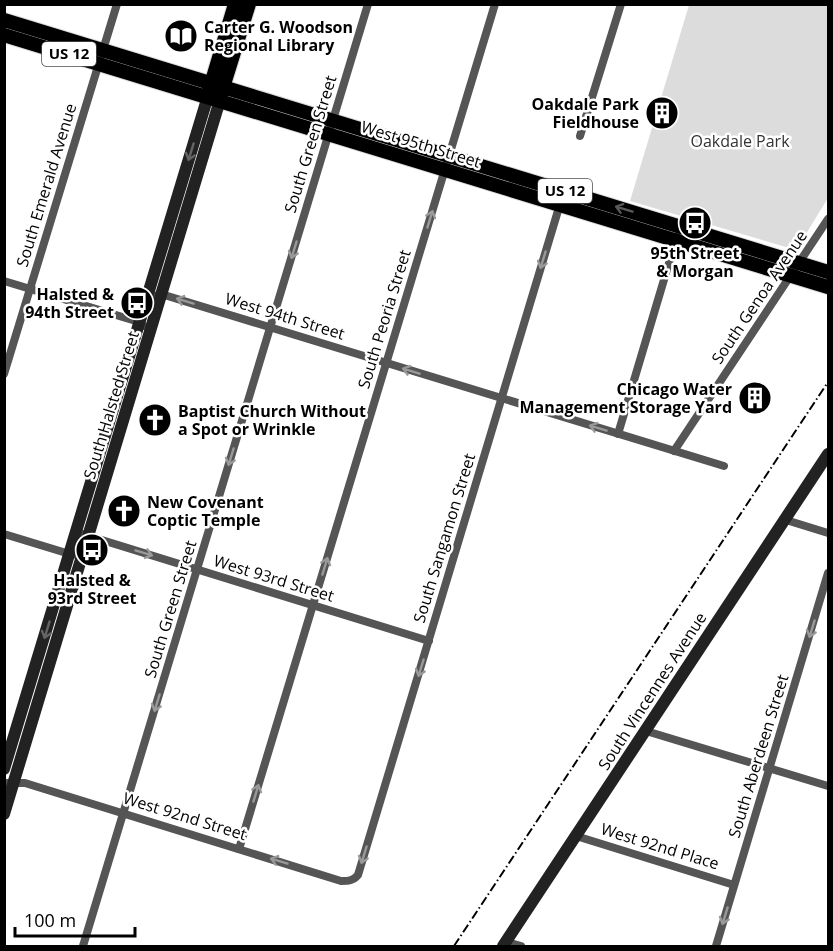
<svg xmlns="http://www.w3.org/2000/svg" width="833" height="951" viewBox="0 0 833 951" font-family="'Open Sans',sans-serif">
<style>
.green{fill:#dcdcdc}
.lines{fill:none;stroke-linecap:round;stroke-linejoin:round}
.primary-casing{stroke:#dbdbdb;stroke-width:16}
.minor{stroke:#555;stroke-width:8}
.secondary{stroke:#222;stroke-width:12}
.primary{stroke:#000;stroke-width:14}
.rail{stroke:#000;stroke-width:2;stroke-dasharray:9 3 1.5 3;stroke-linecap:butt}
.oneway{stroke:#646464}
.oneway2{stroke:#595959}
.oneway3{stroke:#999}
.labels{text-anchor:middle;stroke-width:5;stroke-linejoin:round;paint-order:stroke}
.shield{fill:#fff;stroke:#4c4c4c;stroke-width:1.5}
.shield-label{font-size:15px;font-weight:bold;fill:#000}
.poi-label{font-size:16px;font-weight:bold;fill:#000;stroke:#fff;text-anchor:start}
.park-label{font-size:16px;fill:#333;stroke:#fff}
.street-label{font-size:16px;fill:#000;stroke:#fff}
</style>
<rect width="100%" height="100%" fill="#fff"/>
<polygon class="green" points="689,5 828,5 828,198 796,250 630,201"/>
<g class="lines">
<g class="primary-casing">
<g id="primary">
<polyline points="4,20 828,272"/>
<polyline points="4,35 828,287"/>
<polyline points="209,91 235,4"/>
<polyline points="221,94 249,4"/>
</g>
</g>
<g class="minor">
<polyline points="580,136 621,4"/>
<polyline points="4,281 139,322 144,326"/>
<polyline points="146,299 161,294 724,466"/>
<polyline points="4,374 117,4"/>
<polyline points="618,434 677,236"/>
<polyline points="674,451 828,219"/>
<polyline points="786,520 828,533"/>
<polyline points="76,532 429,641"/>
<polyline points="4,534 73,555"/>
<polyline points="646,731 828,786"/>
<path d="M4,783H25L341,881C348,881 353,881 358,875L560,204"/>
<polyline points="576,836 734,885"/>
<polyline points="239,849 495,4"/>
<polyline points="507,942 521,946"/>
<polyline points="83,946 368,4"/>
<polyline points="716,946 828,573"/>
</g>
<g class="secondary">
<polyline points="4,769 208,96"/>
<polyline points="4,814 220,100"/>
<polyline points="503,946 828,454"/>
</g>
<use href="#primary" class="primary"/>
<polyline class="rail" points="454,946 828,382"/>
</g>
<defs><path id="oneway-shaft" d="M-6 0H5M1.5-3L5.5 0L1.5 3" fill="none" stroke-width="1.6" stroke-linecap="round" stroke-linejoin="round" transform="scale(1.5)"/></defs>
<g class="oneway">
<use href="#oneway-shaft" transform="translate(191 152) rotate(107)"/>
<use href="#oneway-shaft" transform="translate(47 630) rotate(107)"/>
</g>
<use class="oneway2" href="#oneway-shaft" transform="translate(624 209) rotate(-163)"/>
<g class="oneway3">
<use href="#oneway-shaft" transform="translate(430 219) rotate(-73)"/>
<use href="#oneway-shaft" transform="translate(294 250) rotate(107)"/>
<use href="#oneway-shaft" transform="translate(543 260) rotate(107)"/>
<use href="#oneway-shaft" transform="translate(185 301) rotate(-163)"/>
<use href="#oneway-shaft" transform="translate(411 371) rotate(-163)"/>
<use href="#oneway-shaft" transform="translate(598 428) rotate(-163)"/>
<use href="#oneway-shaft" transform="translate(231 457) rotate(107)"/>
<use href="#oneway-shaft" transform="translate(144 553) rotate(17)"/>
<use href="#oneway-shaft" transform="translate(325 566) rotate(-73)"/>
<use href="#oneway-shaft" transform="translate(812 629) rotate(107)"/>
<use href="#oneway-shaft" transform="translate(421 668) rotate(107)"/>
<use href="#oneway-shaft" transform="translate(157 703) rotate(107)"/>
<use href="#oneway-shaft" transform="translate(256 793) rotate(-73)"/>
<use href="#oneway-shaft" transform="translate(364 855) rotate(107)"/>
<use href="#oneway-shaft" transform="translate(279 861) rotate(-163)"/>
<use href="#oneway-shaft" transform="translate(725 916) rotate(107)"/>
</g>
<defs>
<g id="library-disc" transform="scale(1.725)"><circle r="9.5" fill="#000" stroke="#fff"/><path d="M-6-4Q-3-5.5-.7-3.5V5Q-3 3-6 4ZM6-4Q3-5.5 .7-3.5V5Q3 3 6 4Z" fill="#fff"/></g>
<g id="building-disc" transform="scale(1.725)"><circle r="9.5" fill="#000" stroke="#fff"/><path d="M-4-6H4V6H1V3H-1V6H-4ZM-2.5-4.3h1.7v1.8h-1.7ZM.8-4.3h1.7v1.8H.8ZM-2.5-1h1.7V.8h-1.7ZM.8-1h1.7V.8H.8Z" fill="#fff"/></g>
<g id="bus-disc" transform="scale(1.725)"><circle r="9.5" fill="#000" stroke="#fff"/><path d="M-5-6H5V4H4V6H2V4H-2V6H-4V4H-5ZM-3.5-4V0h7V-4ZM-3.5 1.2v1.5H-2V1.2ZM2 1.2v1.5H3.5V1.2Z" fill="#fff"/></g>
<g id="church-disc" transform="scale(1.725)"><circle r="9.5" fill="#000" stroke="#fff"/><path d="M-1.2-6h2.4v3.5h3.3v2.4h-3.3V6h-2.4V-.1h-3.3v-2.4h3.3Z" fill="#fff"/></g>
</defs>
<g fill-rule="evenodd">
<use href="#library-disc" x="181" y="36"/>
<use href="#building-disc" x="662" y="113"/>
<use href="#bus-disc" x="695" y="223"/>
<use href="#bus-disc" x="137" y="303"/>
<use href="#building-disc" x="755" y="398"/>
<use href="#church-disc" x="155" y="420"/>
<use href="#church-disc" x="124" y="511"/>
<use href="#bus-disc" x="92" y="550"/>
</g>
<g class="labels">
<g class="shield">
<rect x="42" y="42" width="54" height="24" rx="4.5"/>
<rect x="538" y="179" width="54" height="24" rx="4.5"/>
</g>
<g class="shield-label">
<text x="69" y="59">US 12</text>
<text x="565" y="196">US 12</text>
</g>
<g class="poi-label">
<text x="204" y="33">Carter G. Woodson<tspan x="204" dy="18">Regional Library</tspan></text>
<text x="639" y="110" text-anchor="end">Oakdale Park<tspan x="639" dy="18">Fieldhouse</tspan></text>
<text x="695" y="259" text-anchor="middle">95th Street<tspan x="695" dy="18">&amp; Morgan</tspan></text>
<text x="114" y="300" text-anchor="end">Halsted &amp;<tspan x="114" dy="18">94th Street</tspan></text>
<text x="732" y="395" text-anchor="end">Chicago Water<tspan x="732" dy="18">Management Storage Yard</tspan></text>
<text x="178" y="417">Baptist Church Without<tspan x="178" dy="18">a Spot or Wrinkle</tspan></text>
<text x="147" y="508">New Covenant<tspan x="147" dy="18">Coptic Temple</tspan></text>
<text x="92" y="586" text-anchor="middle">Halsted &amp;<tspan x="92" dy="18">93rd Street</tspan></text>
</g>
<g class="park-label">
<text x="740" y="147">Oakdale Park</text>
</g>
<g class="street-label">
<text transform="translate(310 144) rotate(-73)" y="6">South Green Street</text>
<text transform="translate(421 144) rotate(17)" y="6">West 95th Street</text>
<text transform="translate(46 185) rotate(-73)" y="6">South Emerald Avenue</text>
<text transform="translate(759 297) rotate(-56)" y="6">South Genoa Avenue</text>
<text transform="translate(285 316) rotate(17)" y="6">West 94th Street</text>
<text transform="translate(384 319) rotate(-73)" y="6">South Peoria Street</text>
<text transform="translate(111 405) rotate(-73)" y="6">South Halsted Street</text>
<text transform="translate(444 538) rotate(-73)" y="6">South Sangamon Street</text>
<text transform="translate(274 578) rotate(17)" y="6">West 93rd Street</text>
<text transform="translate(170 609) rotate(-73)" y="6">South Green Street</text>
<text transform="translate(652 691) rotate(-57)" y="6">South Vincennes Avenue</text>
<text transform="translate(758 756) rotate(-73)" y="6">South Aberdeen Street</text>
<text transform="translate(185 816) rotate(17)" y="6">West 92nd Street</text>
<text transform="translate(660 846) rotate(17)" y="6">West 92nd Place</text>
</g>
</g>
<rect width="833" height="951" fill="none" stroke="#000000" stroke-width="12"/>
<path d="M15 927v9h120v-9" fill="none" stroke="#000000" stroke-width="3"/>
<text x="24" y="927" font-size="18" fill="#000000" stroke="#ffffff" stroke-width="4.5" paint-order="stroke">100 m</text>
</svg>
